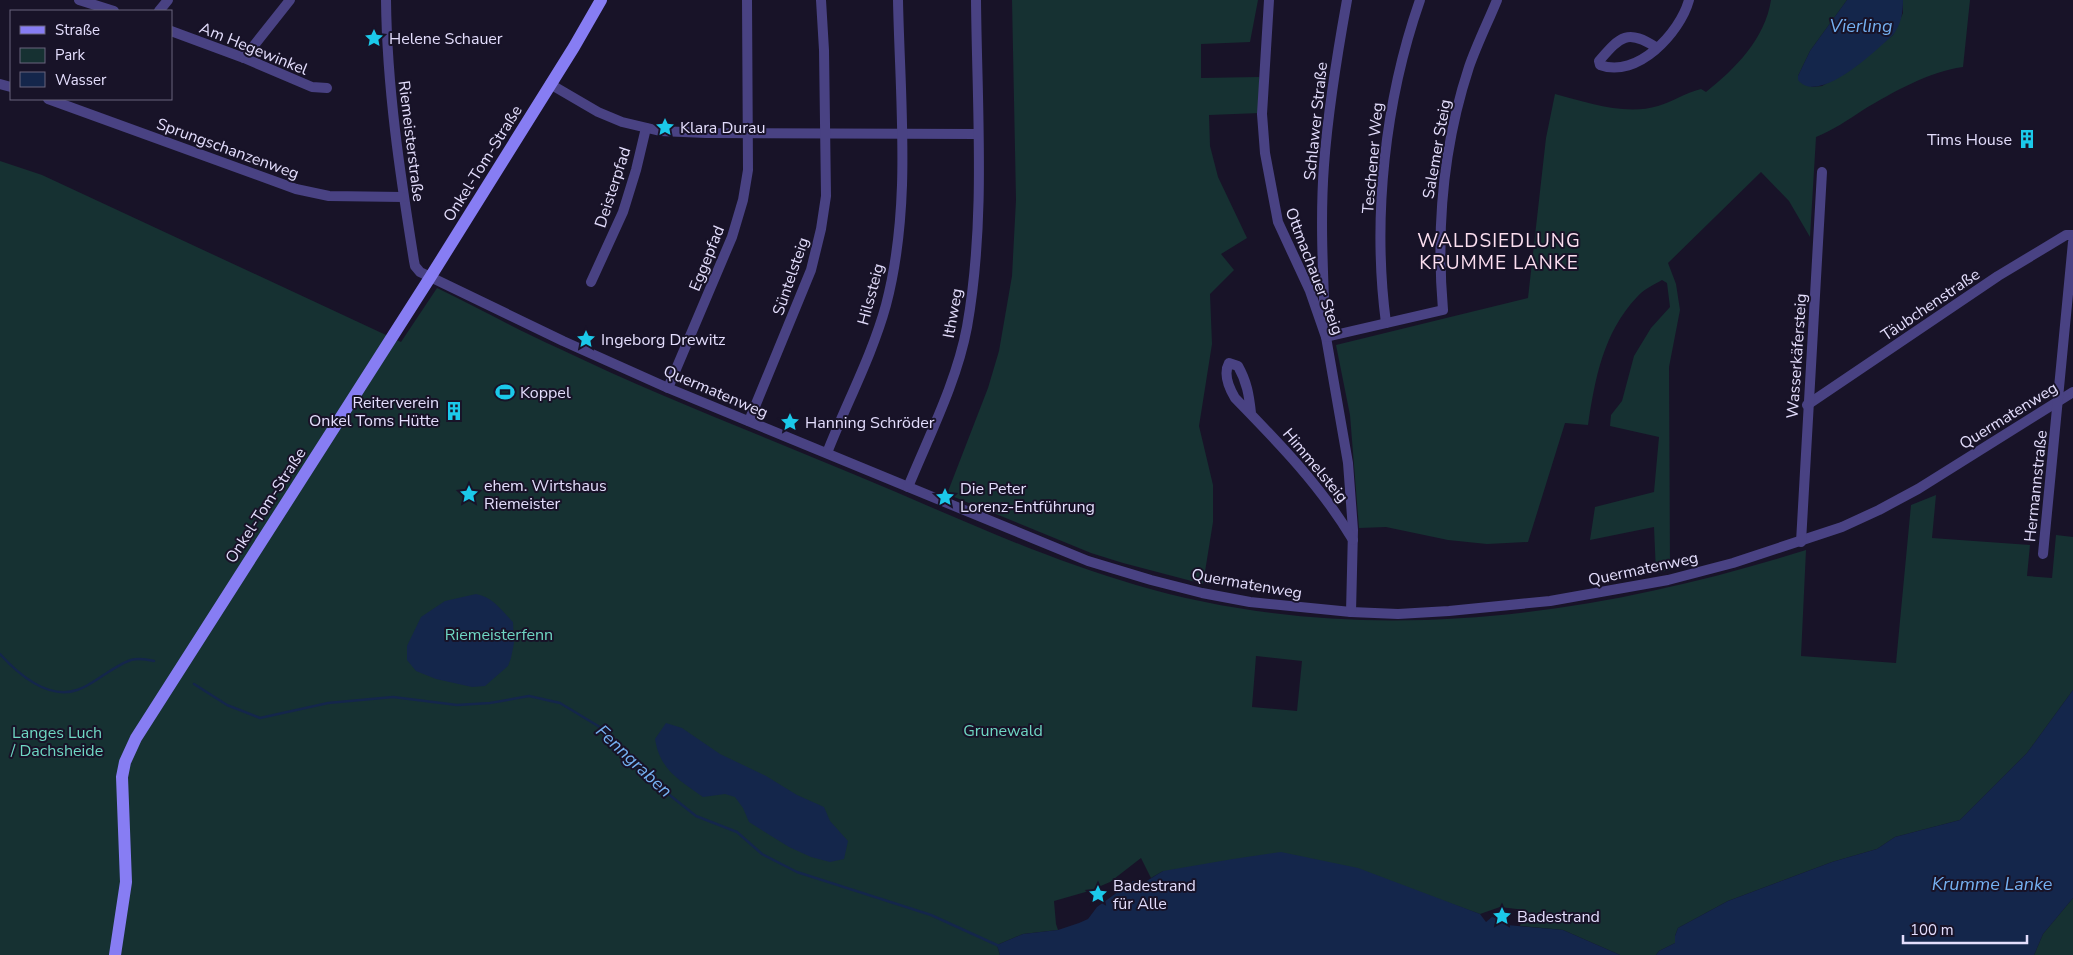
<svg xmlns="http://www.w3.org/2000/svg" width="2073" height="955" viewBox="0 0 2073 955" font-family="'Nunito Sans',sans-serif">
<style>
.green{fill:#163132;fill-rule:evenodd}
.water{fill:#14264b}
.lines{fill:none;stroke-linecap:round;stroke-linejoin:round}
.stream{stroke:#14264b;stroke-width:2.5}
.street{stroke:#494283;stroke-width:10}
.secondary{stroke:#877df3;stroke-width:12}
.labels{text-anchor:middle;stroke-width:4;stroke-linejoin:round;paint-order:stroke}
.poi-label{font-size:16px;fill:#e3ddfc;stroke:#181328;text-anchor:start}
.street-label{font-size:16px;fill:#e3ddfc;stroke:#181328}
.park-label{font-size:16px;fill:#6fd7c3;stroke:#181328}
.water-label{font-size:18px;font-style:italic;fill:#75b1f2;stroke:#181328}
.quarter-label{font-size:19px;letter-spacing:1px;fill:#fcdff0;stroke:#181328}
</style>
<rect width="100%" height="100%" fill="#181328"/>
<g class="green">
<polygon points="1012,0 1258,0 1250,42 1201,44 1201,78 1259,77 1260,113 1209,115 1210,146 1218,177 1247,238 1221,254 1234,270 1210,294 1212,344 1199,426 1213,485 1213,522 1203,584 1123,563 1091,553 947,494 988,388 999,351 1012,276 1016,200"/>
<path d="M1771,0H1847L1810,51L1798,76L1812,87L1822,86L1852,68L1893,35L1903,13V0H1970L1963,67C1928,72 1893,92 1863,110C1848,120 1833,130 1816,137L1810,237L1789,201L1761,172L1668,263L1676,284L1680,310L1669,367L1670,570L1656,573L1654,527L1590,540L1595,507L1654,492L1659,437L1610,426L1611,415L1622,401L1634,356L1651,328L1670,307L1667,283L1662,280C1653,285 1643,290 1637,297C1603,333 1595,379 1588,425L1565,423L1528,542L1487,544L1448,540L1386,527L1359,528L1350,415L1336,345L1528,298L1546,138L1555,94C1586,102 1625,116 1658,106C1672,102 1685,93 1701,89L1706,92C1735,69 1765,39 1771,0Z"/>
<path d="M0,161L42,175L401,342L437,288C478,308 518,330 560,349C656,395 755,433 853,474C947,513 1039,557 1136,585C1359,650 1588,618 1806,550L1801,656L1896,663L1911,505L1936,495L1932,538L2030,545L2027,576L2052,578L2056,535L2073,537V690L2027,753L1960,820L1895,837L1877,849L1832,862L1728,901L1678,928L1675,936V943L1659,951L1656,955H1620L1563,930L1520,926L1525,910L1500,907L1480,914L1441,900L1163,871L1151,878L1141,858L1110,882L1089,891L1054,901L1056,924L1058,930L1023,934L997,945L1000,955H0ZM1256,656L1302,661L1297,711L1252,707Z"/>
<polygon points="2073,898 2073,955 2034,955 2043,934"/>
</g>
<g class="water">
<path d="M1847,0H1903C1903,14 1901,24 1893,35C1876,50 1819,106 1798,80V76L1810,51Z"/>
<path d="M476,594C493,597 502,611 513,622L514,643L511,658L508,666L485,686L472,687L436,679L416,671L407,660V646L421,617L445,601Z"/>
<polygon points="2073,690 2073,898 2043,934 2034,955 1656,955 1659,951 1675,943 1675,936 1678,928 1728,901 1832,862 1877,849 1895,837 1960,820 2027,753"/>
<path d="M666,723L682,728L720,754L766,776L797,795L824,807L830,821L848,841L844,859L830,862L811,857L789,847L749,822L743,808L735,797L725,794L703,797C679,780 660,770 655,739Z"/>
<polygon points="1281,852 1358,868 1480,914 1486,922 1492,917 1499,919 1507,925 1563,930 1620,955 1000,955 997,945 1023,934 1058,930 1079,923 1088,919 1097,907 1133,881 1145,882 1163,871 1233,859"/>
</g>
<g class="lines">
<g class="stream">
<path d="M0,654C18,674 48,700 77,690C88,687 100,677 110,671C128,660 133,656 154,661"/>
<polyline points="194,684 227,705 260,718 328,703 393,697 457,705 490,703 529,696 560,703 603,729 642,773 696,816 737,832 762,854 797,872 931,915 999,946"/>
</g>
<g class="street">
<polyline points="79,0 114,11"/>
<path d="M386,0C387,88 400,174 414,261L415,266L420,272L563,341L668,388L1088,561L1151,580L1202,593L1250,602L1351,612L1398,614L1449,611L1550,601L1668,580L1733,563L1842,527L1879,510L1918,489L2073,392"/>
<polyline points="1269,0 1262,114 1265,153 1278,222 1310,291 1326,337 1348,463 1353,530 1351,612"/>
<polyline points="159,11 168,0"/>
<polyline points="171,31 244,58 312,87 327,88"/>
<path d="M1657,48C1627,28 1620,37 1599,61L1600,65C1637,79 1680,33 1689,0"/>
<polyline points="244,58 290,0"/>
<polyline points="0,84 11,87"/>
<polyline points="550,84 598,112 622,122 660,131 706,133 977,134"/>
<polyline points="48,99 296,189 329,196 403,197"/>
<polyline points="591,282 623,212 636,170 646,128"/>
<path d="M1386,323C1372,217 1385,100 1420,0"/>
<path d="M1325,325C1323,272 1320,218 1324,165C1328,110 1337,55 1347,0"/>
<path d="M1326,337L1443,310C1436,228 1443,146 1469,67C1477,44 1488,22 1497,0"/>
<polyline points="668,388 732,237 743,200 748,170 747,0"/>
<polyline points="1807,405 1998,276 2066,235 2073,235"/>
<path d="M1251,413C1249,395 1247,382 1238,366L1229,363C1223,374 1229,388 1235,398C1279,443 1321,486 1353,540"/>
<polyline points="749,421 811,270 821,229 826,196 824,50 821,0"/>
<path d="M827,453C846,404 872,356 886,305C912,206 900,102 898,0"/>
<path d="M908,487C929,436 957,381 967,327C986,220 977,108 976,0"/>
<polyline points="1801,542 1822,172"/>
<polyline points="2043,554 2073,242"/>
</g>
<polyline class="secondary" points="115,955 126,882 122,777 125,762 136,738 431,276 574,47 601,0"/>
</g>
<defs>
<g id="sight-bare" transform="scale(1.5)"><path d="M0-6L1.8-2.2L6-1.7L2.9 1.2L3.7 5.4L0 3.3L-3.7 5.4L-2.9 1.2L-6-1.7L-1.8-2.2Z" fill="#1bc9ea" stroke="#181328" stroke-width="2.5" paint-order="stroke"/></g>
<g id="building-bare" transform="scale(1.5)"><path d="M-4-6H4V6H1V3H-1V6H-4ZM-2.5-4.3h1.7v1.8h-1.7ZM.8-4.3h1.7v1.8H.8ZM-2.5-1h1.7V.8h-1.7ZM.8-1h1.7V.8H.8Z" fill="#1bc9ea" stroke="#181328" stroke-width="2.5" paint-order="stroke"/></g>
<g id="stadium-bare" transform="scale(1.5)"><path d="M0-5a6.5 5 0 1 0 0 10a6.5 5 0 1 0 0-10ZM-3.5-1.8h7v3.6h-7Z" fill="#1bc9ea" stroke="#181328" stroke-width="2.5" paint-order="stroke"/></g>
</defs>
<g fill-rule="evenodd">
<use href="#sight-bare" x="374" y="38"/>
<use href="#sight-bare" x="665" y="127"/>
<use href="#building-bare" x="2027" y="139"/>
<use href="#sight-bare" x="586" y="339"/>
<use href="#stadium-bare" x="505" y="392"/>
<use href="#building-bare" x="454" y="411"/>
<use href="#sight-bare" x="790" y="422"/>
<use href="#sight-bare" x="469" y="494"/>
<use href="#sight-bare" x="945" y="497"/>
<use href="#sight-bare" x="1098" y="894"/>
<use href="#sight-bare" x="1502" y="916"/>
</g>
<g class="labels">
<g class="poi-label">
<text x="389" y="44">Helene Schauer</text>
<text x="680" y="133">Klara Durau</text>
<text x="2012" y="145" text-anchor="end">Tims House</text>
<text x="601" y="345">Ingeborg Drewitz</text>
<text x="520" y="398">Koppel</text>
<text x="439" y="408" text-anchor="end">Reiterverein<tspan x="439" dy="18">Onkel Toms Hütte</tspan></text>
<text x="805" y="428">Hanning Schröder</text>
<text x="484" y="491">ehem. Wirtshaus<tspan x="484" dy="18">Riemeister</tspan></text>
<text x="960" y="494">Die Peter<tspan x="960" dy="18">Lorenz-Entführung</tspan></text>
<text x="1113" y="891">Badestrand<tspan x="1113" dy="18">für Alle</tspan></text>
<text x="1517" y="922">Badestrand</text>
</g>
<g class="street-label">
<text transform="translate(254 48) rotate(22)" y="6">Am Hegewinkel</text>
<text transform="translate(1315 121) rotate(-84)" y="6">Schlawer Straße</text>
<text transform="translate(412 141) rotate(83)" y="6">Riemeisterstraße</text>
<text transform="translate(228 148) rotate(20)" y="6">Sprungschanzenweg</text>
<text transform="translate(1436 149) rotate(-80)" y="6">Salemer Steig</text>
<text transform="translate(1372 158) rotate(-85)" y="6">Teschener Weg</text>
<text transform="translate(482 163) rotate(-58)" y="6">Onkel-Tom-Straße</text>
<text transform="translate(612 187) rotate(-72)" y="6">Deisterpfad</text>
<text transform="translate(706 258) rotate(-68)" y="6">Eggepfad</text>
<text transform="translate(1315 271) rotate(69)" y="6">Ottmachauer Steig</text>
<text transform="translate(790 276) rotate(-71)" y="6">Süntelsteig</text>
<text transform="translate(870 294) rotate(-75)" y="6">Hilssteig</text>
<text transform="translate(1930 304) rotate(-34)" y="6">Täubchenstraße</text>
<text transform="translate(952 313) rotate(-80)" y="6">Ithweg</text>
<text transform="translate(1796 356) rotate(-86)" y="6">Wasserkäfersteig</text>
<text transform="translate(716 391) rotate(23)" y="6">Quermatenweg</text>
<text transform="translate(2008 415) rotate(-32)" y="6">Quermatenweg</text>
<text transform="translate(1316 465) rotate(50)" y="6">Himmelsteig</text>
<text transform="translate(2035 486) rotate(-84)" y="6">Hermannstraße</text>
<text transform="translate(265 505) rotate(-57)" y="6">Onkel-Tom-Straße</text>
<text transform="translate(1643 568) rotate(-12)" y="6">Quermatenweg</text>
<text transform="translate(1247 583) rotate(10)" y="6">Quermatenweg</text>
</g>
<g class="park-label">
<text x="499" y="640">Riemeisterfenn</text>
<text x="1003" y="736">Grunewald</text>
<text x="57" y="738">Langes Luch<tspan x="57" dy="18">/ Dachsheide</tspan></text>
</g>
<g class="water-label">
<text x="1861" y="32">Vierling</text>
<text transform="translate(634 761) rotate(43)" y="6">Fenngraben</text>
<text x="1992" y="890">Krumme Lanke</text>
</g>
<g class="quarter-label">
<text x="1499" y="247">WALDSIEDLUNG<tspan x="1499" dy="22">KRUMME LANKE</tspan></text>
</g>
</g>
<rect x="10" y="10" width="162" height="90" fill="#181328" stroke="#69647d"/>
<rect x="20" y="26" width="25" height="8" fill="#877df3" stroke="#69647d"/>
<text x="55" y="35" font-size="15" fill="#e3ddfc">Straße</text>
<rect x="20" y="48" width="25" height="15" fill="#163132" stroke="#69647d"/>
<text x="55" y="60" font-size="15" fill="#e3ddfc">Park</text>
<rect x="20" y="72" width="25" height="15" fill="#14264b" stroke="#69647d"/>
<text x="55" y="85" font-size="15" fill="#e3ddfc">Wasser</text>
<path d="M1903 935v8h124v-8" fill="none" stroke="#e3ddfc" stroke-width="2.5"/>
<text x="1910" y="935" font-size="15" fill="#e3ddfc" stroke="#181328" stroke-width="4" paint-order="stroke">100 m</text>
</svg>
